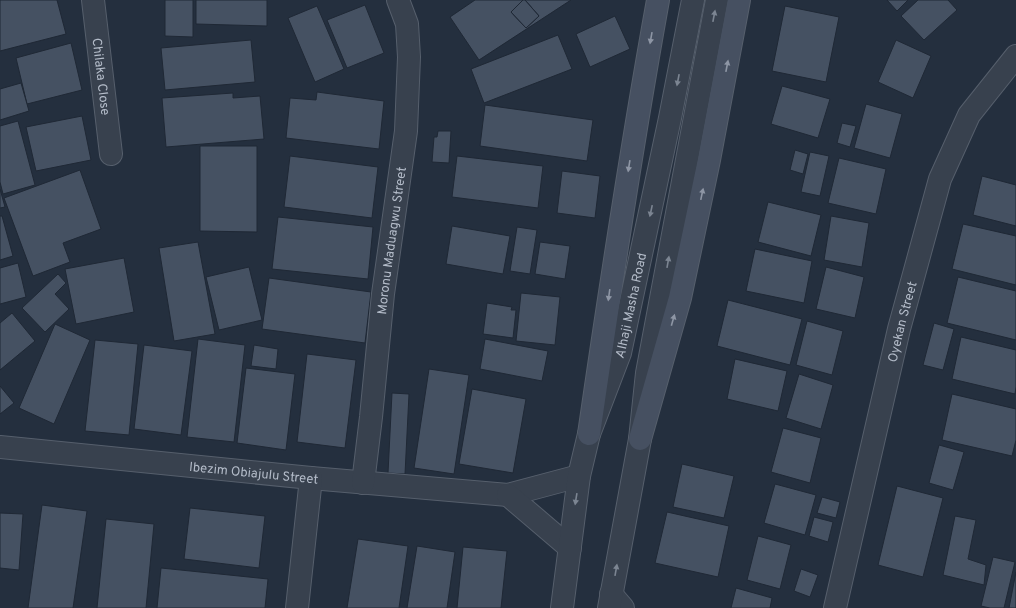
<svg xmlns="http://www.w3.org/2000/svg" width="1016" height="608" viewBox="0 0 1016 608" font-family="Overpass,sans-serif">
<style>
.building{fill:#455162;stroke:#1f2835}
.lines{fill:none;stroke-linecap:round;stroke-linejoin:round}
.minor-casing{stroke:#565f6c;stroke-width:24}
.tertiary-casing{stroke:#565f6c;stroke-width:24}
.secondary-casing{stroke:#565f6c;stroke-width:24}
.minor{stroke:#38414e;stroke-width:22}
.tertiary{stroke:#38414e;stroke-width:22}
.secondary{stroke:#465061;stroke-width:22}
.oneway{fill:#7c8592}
.oneway2{fill:#8e96a5}
.labels{text-anchor:middle;stroke-width:4;stroke-linejoin:round;paint-order:stroke}
.street-label{font-size:13px;fill:#b4bcc9;stroke:#1d2633}
</style>
<rect width="100%" height="100%" fill="#242f3e"/>
<g class="building">
<polygon points="0,0 57,0 66,34 0,51"/>
<polygon points="165,0 193,0 193,37 165,36"/>
<polygon points="196,0 267,0 267,26 196,24"/>
<polygon points="475,0 523,0 511,12 526,28 539,16 525,0 571,0 479,60 450,17"/>
<polygon points="523,0 525,0 539,16 526,28 511,12"/>
<polygon points="887,0 908,0 897,11"/>
<polygon points="918,0 948,0 957,10 924,40 901,16"/>
<polygon points="365,5 384,53 347,68 327,20"/>
<polygon points="317,6 344,69 315,82 288,18"/>
<polygon points="785,6 839,17 826,82 772,71"/>
<polygon points="615,16 630,49 590,67 576,34"/>
<polygon points="558,35 572,69 484,103 471,69"/>
<polygon points="251,40 255,82 165,90 161,48"/>
<polygon points="896,40 931,56 913,98 878,82"/>
<polygon points="71,43 82,90 27,104 16,58"/>
<polygon points="21,83 29,111 0,120 0,89"/>
<polygon points="782,86 830,99 818,138 771,124"/>
<polygon points="317,92 384,101 379,149 286,138 290,98 316,100"/>
<polygon points="233,93 233,98 260,96 264,139 166,147 162,98"/>
<polygon points="866,104 902,114 890,158 854,148"/>
<polygon points="485,105 593,120 587,161 480,146"/>
<polygon points="82,116 91,160 36,171 26,127"/>
<polygon points="18,121 35,185 3,194 0,182 0,126"/>
<polygon points="842,123 856,126 850,147 837,143"/>
<polygon points="438,131 451,131 449,163 432,162 434,137 437,137"/>
<polygon points="200,146 257,146 257,232 200,231"/>
<polygon points="795,150 808,154 803,174 790,170"/>
<polygon points="810,152 829,156 820,196 801,192"/>
<polygon points="290,156 378,167 372,218 284,207"/>
<polygon points="457,156 543,166 538,208 452,197"/>
<polygon points="839,158 886,169 876,214 828,203"/>
<polygon points="80,170 101,229 63,243 70,262 33,276 4,198"/>
<polygon points="562,171 600,176 595,218 557,213"/>
<polygon points="982,176 1016,185 1016,226 973,215"/>
<polygon points="0,189 5,207 0,208"/>
<polygon points="768,202 821,215 811,256 758,242"/>
<polygon points="0,216 2,216 13,256 0,260"/>
<polygon points="831,216 869,223 862,267 824,260"/>
<polygon points="278,217 373,227 368,279 272,269"/>
<polygon points="963,224 1016,236 1016,285 952,269"/>
<polygon points="452,226 510,236 503,274 446,264"/>
<polygon points="517,227 537,230 530,274 510,271"/>
<polygon points="198,242 215,334 174,341 159,248"/>
<polygon points="540,242 570,246 565,279 535,274"/>
<polygon points="755,249 812,261 804,303 746,291"/>
<polygon points="124,258 134,312 76,324 65,269"/>
<polygon points="18,263 26,297 0,304 0,268"/>
<polygon points="249,267 262,320 219,330 206,277"/>
<polygon points="826,267 864,277 855,318 816,309"/>
<polygon points="58,274 66,283 55,294 69,309 45,332 22,308"/>
<polygon points="958,277 1016,291 1016,340 947,323"/>
<polygon points="269,278 371,292 365,343 262,329"/>
<polygon points="521,293 560,297 555,345 516,341"/>
<polygon points="728,300 802,319 790,365 717,346"/>
<polygon points="487,303 512,307 511,310 516,310 513,338 483,334"/>
<polygon points="12,313 35,341 0,370 0,323"/>
<polygon points="807,321 843,331 832,375 796,365"/>
<polygon points="934,323 954,329 943,370 923,365"/>
<polygon points="55,324 90,340 54,424 19,408"/>
<polygon points="961,337 1016,350 1016,387 1015,394 952,379"/>
<polygon points="198,339 245,345 234,442 187,437"/>
<polygon points="485,339 548,351 542,381 480,369"/>
<polygon points="95,340 138,344 129,435 85,431"/>
<polygon points="144,345 192,351 181,435 134,429"/>
<polygon points="254,345 278,349 276,369 251,366"/>
<polygon points="307,354 356,360 345,448 297,442"/>
<polygon points="735,359 787,371 778,411 727,399"/>
<polygon points="246,368 295,374 286,450 237,443"/>
<polygon points="429,369 469,375 454,474 414,468"/>
<polygon points="799,374 833,385 821,429 786,418"/>
<polygon points="0,386 14,403 0,414"/>
<polygon points="472,389 526,399 513,473 459,464"/>
<polygon points="392,393 409,394 405,474 388,473"/>
<polygon points="952,394 1016,409 1016,440 1012,456 942,440"/>
<polygon points="783,428 821,438 810,483 771,472"/>
<polygon points="939,445 964,452 953,490 929,483"/>
<polygon points="682,464 734,476 724,518 673,507"/>
<polygon points="775,484 816,495 805,535 764,523"/>
<polygon points="897,486 943,498 923,577 878,565"/>
<polygon points="822,497 840,502 836,518 817,513"/>
<polygon points="42,505 87,511 73,608 28,608"/>
<polygon points="190,508 265,516 259,568 184,559"/>
<polygon points="667,512 729,526 718,577 655,563"/>
<polygon points="0,513 23,514 19,570 0,568"/>
<polygon points="955,516 976,520 968,559 986,565 984,585 943,575"/>
<polygon points="814,517 833,522 828,542 809,536"/>
<polygon points="106,519 154,524 146,608 97,608"/>
<polygon points="758,536 791,545 780,589 747,580"/>
<polygon points="358,539 408,546 399,608 347,608"/>
<polygon points="417,546 455,552 447,608 407,608"/>
<polygon points="463,547 507,551 501,608 457,608"/>
<polygon points="993,557 1015,562 1004,608 990,608 981,606"/>
<polygon points="161,568 268,579 265,608 157,608"/>
<polygon points="801,569 818,575 810,597 794,591"/>
<polygon points="1016,572 1016,608 1009,608"/>
<polygon points="736,588 772,598 770,608 731,608"/>
</g>
<g class="lines">
<g class="minor-casing">
<g id="minor">
<path id="s1" d="M93,0L111,154"/>
<path id="s2" d="M0,447L311,478L508,495L579,476"/>
<path id="s3" d="M363,483L371,417L383,294L406,131L409,57L407,24L398,0"/>
<polyline points="508,495 570,548"/>
<polyline points="611,594 623,608"/>
<polyline points="297,608 311,478"/>
<path id="s4" d="M835,608L899,329L940,179L969,115L1016,56"/>
</g>
</g>
<g class="tertiary-casing">
<g id="tertiary">
<path id="s5" d="M562,608L579,476L589,434L620,353L670,118L693,0"/>
<polyline points="609,608 640,439 647,373 717,0"/>
</g>
</g>
<g class="secondary-casing">
<g id="secondary">
<path d="M589,434C610,289 632,144 658,0"/>
<polyline points="640,439 680,298 709,160 739,0"/>
</g>
</g>
<use href="#minor" class="minor"/>
<use href="#tertiary" class="tertiary"/>
<use href="#secondary" class="secondary"/>
</g>
<defs><path id="oneway-solid" d="M-6-.8H1V-3.2L6.5 0L1 3.2V.8H-6Z"/></defs>
<g class="oneway">
<use href="#oneway-solid" transform="translate(714 16) rotate(-79)"/>
<use href="#oneway-solid" transform="translate(678 80) rotate(101)"/>
<use href="#oneway-solid" transform="translate(651 211) rotate(102)"/>
<use href="#oneway-solid" transform="translate(668 262) rotate(-80)"/>
<use href="#oneway-solid" transform="translate(576 499) rotate(99)"/>
<use href="#oneway-solid" transform="translate(616 570) rotate(-80)"/>
</g>
<g class="oneway2">
<use href="#oneway-solid" transform="translate(651 38) rotate(100)"/>
<use href="#oneway-solid" transform="translate(727 66) rotate(-79)"/>
<use href="#oneway-solid" transform="translate(629 166) rotate(99)"/>
<use href="#oneway-solid" transform="translate(702 194) rotate(-78)"/>
<use href="#oneway-solid" transform="translate(609 295) rotate(98)"/>
<use href="#oneway-solid" transform="translate(673 320) rotate(-74)"/>
</g>
<g class="labels">
<g class="street-label">
<text dy="5" stroke="none"><textPath href="#s1" startOffset="77">Chilaka Close</textPath></text>
<text dy="5" stroke="none"><textPath href="#s3" startOffset="244">Moronu Maduagwu Street</textPath></text>
<text dy="5" stroke="none"><textPath href="#s5" startOffset="312">Alhaji Masha Road</textPath></text>
<text dy="5" stroke="none"><textPath href="#s4" startOffset="294">Oyekan Street</textPath></text>
<text dy="5" stroke="none"><textPath href="#s2" startOffset="255">Ibezim Obiajulu Street</textPath></text>
</g>
</g>
</svg>
